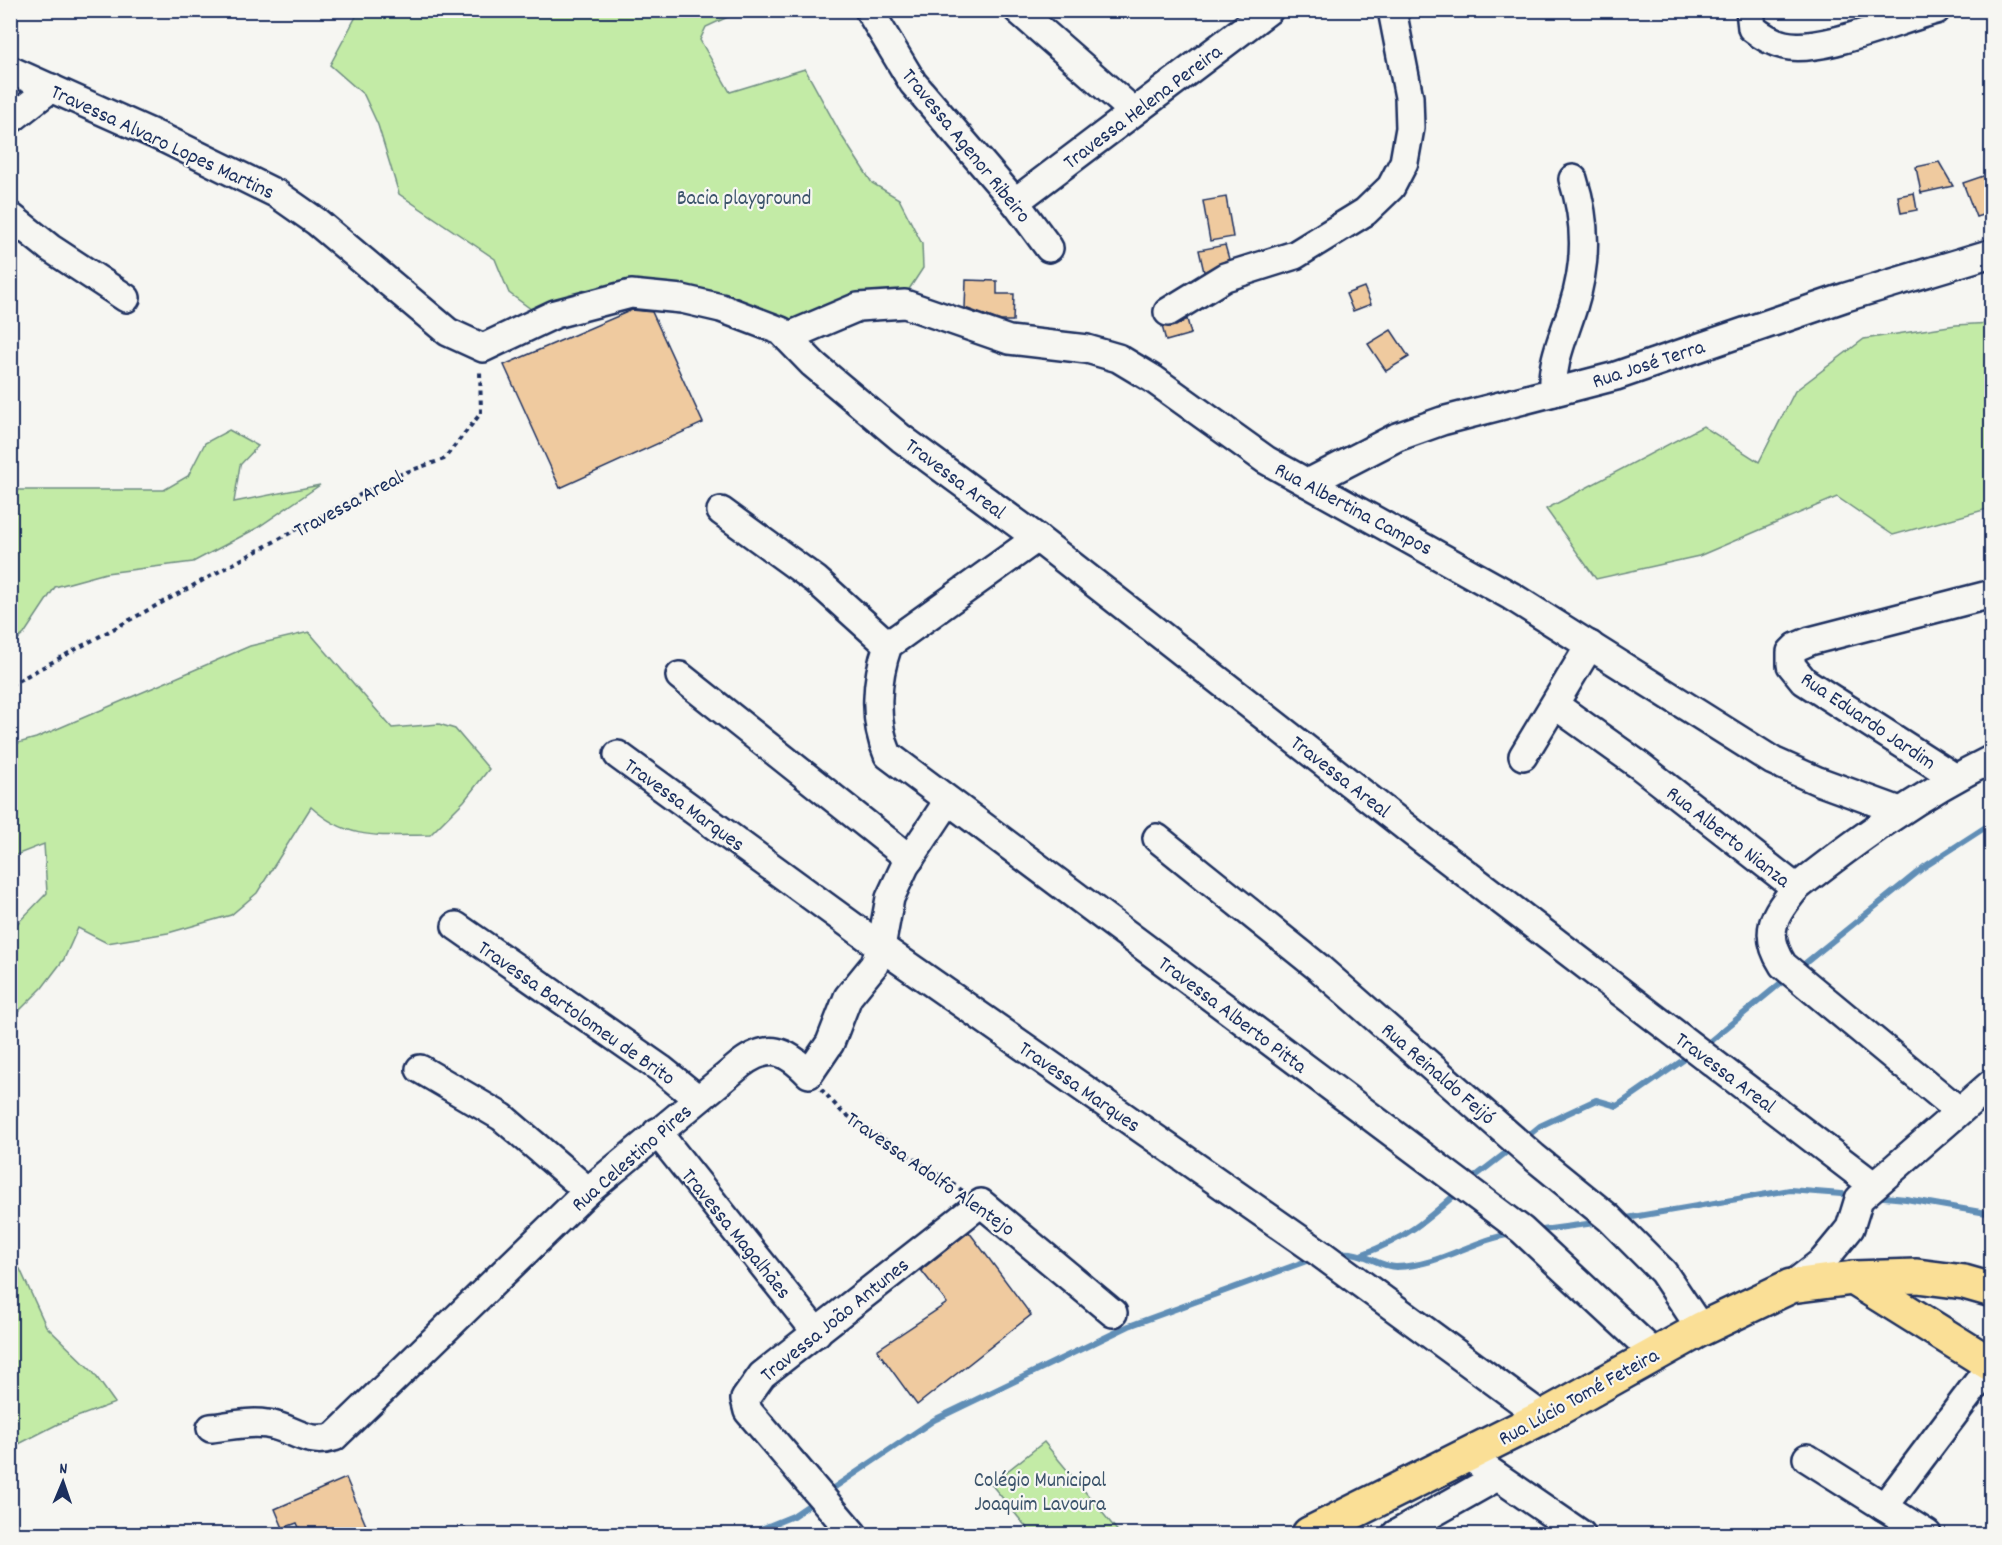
<svg xmlns="http://www.w3.org/2000/svg" width="2002" height="1545" viewBox="0 0 2002 1545" font-family="Dekko,sans-serif">
<style>
.green{fill:#c3eba6;stroke:#6f8d82;stroke-width:1.5}
.lines{fill:none;stroke-linecap:round;stroke-linejoin:round}
.stream{stroke:#618eb6;stroke-width:6}
.building{fill:#efca9f;stroke:#1b2f5e;stroke-width:1.5}
.minor-casing{stroke:#1b2f5e;stroke-width:32}
.major-casing{stroke:#1b2f5e;stroke-width:38}
.path{stroke:#1b2f5e;stroke-width:4;stroke-dasharray:4.5 4.5;stroke-linecap:butt}
.minor{stroke:#f6f6f2;stroke-width:27}
.major{stroke:#fadf96;stroke-width:33}
.labels{text-anchor:middle;stroke-width:4.5;stroke-linejoin:round;paint-order:stroke}
.street-label{font-size:21px;fill:#1b2f5e;stroke:#f6f6f2}
.park-label{font-size:21px;fill:#3d556c;stroke:#f6f6f2}
</style>
<rect width="100%" height="100%" fill="#f6f6f2"/>
<filter id="ink" filterUnits="userSpaceOnUse"><feTurbulence type="fractalNoise" baseFrequency=".0167" numOctaves="2"/><feDisplacementMap in="SourceGraphic" scale="12" xChannelSelector="R" yChannelSelector="G"/><feConvolveMatrix kernelMatrix="1 2 1 2 8 2 1 2 1" color-interpolation-filters="sRGB"/></filter>
<g filter="url(#ink)">
<g class="green">
<polygon points="359,11 732,11 732,15 706,27 700,40 730,92 805,69 843,138 872,183 899,199 922,244 923,268 904,297 781,331 709,294 535,312 509,293 495,259 399,194 378,125 364,95 330,65"/>
<polygon points="1991,323 1991,508 1893,535 1837,497 1699,556 1596,579 1546,509 1703,426 1759,462 1795,391 1864,339 1956,325"/>
<polygon points="229,430 258,446 240,465 234,502 320,485 257,528 193,562 106,573 55,587 24,634 11,645 11,490 164,490 188,476 205,443"/>
<path d="M309,632L392,728L439,724L455,729L489,769L464,801L430,835C381,835 350,842 311,807L257,893L231,915L168,933L107,943L78,928L64,959L42,988L11,1019V930L47,893L44,844L11,857V745L36,738L250,646Z"/>
<polygon points="11,1261 20,1269 46,1326 93,1372 115,1403 58,1424 11,1448"/>
<polygon points="1044,1442 1120,1534 1032,1534 991,1484"/>
</g>
<g class="lines">
<g class="stream">
<polyline points="1798,969 1924,867 1992,823"/>
<polyline points="1703,1047 1788,977"/>
<polyline points="1523,1140 1540,1126 1596,1100 1617,1106 1692,1054"/>
<polyline points="1468,1182 1512,1148"/>
<polyline points="1873,1196 1906,1199 1992,1214"/>
<polyline points="1621,1219 1790,1190 1854,1195"/>
<polyline points="1535,1231 1602,1222"/>
<path d="M1334,1254C1364,1248 1376,1267 1396,1267C1441,1266 1473,1239 1513,1234"/>
<path d="M1363,1254C1405,1239 1427,1220 1459,1191"/>
<polyline points="826,1493 934,1420 1129,1326 1312,1259"/>
<polyline points="749,1534 793,1516 815,1501"/>
</g>
</g>
<g class="building">
<polygon points="1939,162 1953,186 1921,193 1916,167"/>
<polygon points="1992,173 1992,212 1976,217 1963,183"/>
<polygon points="1914,193 1917,210 1901,213 1898,196"/>
<polygon points="1226,197 1233,237 1210,241 1203,201"/>
<polygon points="1225,245 1229,259 1204,272 1199,250"/>
<polygon points="966,280 997,281 997,294 1014,294 1013,321 1001,321 965,308"/>
<polygon points="1364,287 1371,304 1353,311 1346,294"/>
<polygon points="632,310 652,312 703,423 560,488 504,365"/>
<polygon points="1187,319 1191,334 1166,341 1162,326 1176,326"/>
<polygon points="1391,330 1409,357 1386,371 1368,344"/>
<polygon points="969,1232 1031,1315 917,1405 877,1350 947,1303 921,1270"/>
<polygon points="346,1478 368,1530 359,1534 302,1534 297,1523 283,1528 275,1509"/>
</g>
<g class="lines">
<g class="minor-casing">
<g id="minor">
<polyline points="869,10 913,83 1015,202 1049,248"/>
<polyline points="1018,10 1133,111"/>
<path d="M1750,10L1752,28C1762,36 1771,42 1784,45C1820,54 1897,20 1936,10"/>
<polyline points="10,70 167,140 277,194 317,222 448,332 483,348 555,314 631,294 682,299 721,308 781,331 813,364 901,438 1037,538 1421,839 1873,1185"/>
<polyline points="10,120 51,88"/>
<polyline points="1015,202 1269,10"/>
<polyline points="10,216 50,248 126,298"/>
<polyline points="1168,312 1225,277 1295,255 1365,212 1391,187 1404,162 1410,128 1409,97 1392,10"/>
<polyline points="787,337 858,307 905,304 1009,340 1087,349 1118,358 1153,379 1266,460 1511,596 1773,761 1818,781 1900,811"/>
<path d="M1553,392C1551,361 1564,336 1573,307C1587,263 1587,223 1573,179"/>
<polyline points="1308,483 1397,437 1442,421 1616,376 1846,297 1992,253"/>
<polyline points="721,511 816,580 888,645"/>
<path d="M1037,538L888,645C876,679 873,721 888,755L1522,1230L1655,1354"/>
<polyline points="680,676 910,859"/>
<path d="M1555,705L1639,765L1796,888C1774,915 1762,932 1783,965L1958,1110"/>
<polyline points="618,755 881,947 1321,1254 1543,1417"/>
<polyline points="1523,756 1590,645"/>
<polyline points="1954,777 1804,681 1791,665 1791,652 1796,647 1810,641 1992,594"/>
<polyline points="1157,838 1319,968 1534,1157 1609,1218 1663,1272 1701,1329"/>
<path d="M1796,888C1858,839 1921,794 1992,759"/>
<polyline points="456,926 661,1069 698,1099"/>
<polyline points="420,1069 502,1117 588,1191"/>
<polyline points="657,1132 817,1333"/>
<polyline points="1791,1286 1823,1261 1842,1238 1850,1228 1859,1199 1992,1083"/>
<path d="M211,1428C229,1426 249,1421 267,1424C292,1427 306,1446 334,1437L588,1191L741,1064C769,1043 786,1050 809,1074L830,1043L848,997L874,965L881,947L890,898L905,866L948,801"/>
<polyline points="1468,1456 1581,1534"/>
<polyline points="1807,1458 1927,1534"/>
<polyline points="1884,1507 1991,1365"/>
<polyline points="853,1534 748,1411 745,1399 762,1375 981,1203 1113,1313"/>
<polyline points="1396,1534 1497,1477"/>
</g>
</g>
<g class="major-casing">
<g id="major">
<polyline points="1853,1278 1992,1365"/>
<polyline points="1309,1534 1543,1417 1701,1329 1791,1286 1853,1278 1917,1276 1964,1282 1992,1290"/>
</g>
</g>
<g class="path">
<polyline points="10,685 395,476 444,459 481,413 480,370"/>
<polyline points="821,1089 842,1112 963,1191"/>
</g>
<use href="#minor" class="minor"/>
<use href="#major" class="major"/>
</g>
</g>
<g class="labels">
<g class="street-label">
<text transform="translate(1142 106) rotate(-37)" y="7">Travessa Helena Pereira</text>
<text transform="translate(163 141) rotate(25)" y="7">Travessa Alvaro Lopes Martins</text>
<text transform="translate(967 145) rotate(51)" y="7">Travessa Agenor Ribeiro</text>
<text transform="translate(1648 363) rotate(-18)" y="7">Rua José Terra</text>
<text transform="translate(956 478) rotate(37)" y="7">Travessa Areal</text>
<text transform="translate(348 503) rotate(-28)" y="7">Travessa Areal</text>
<text transform="translate(1354 508) rotate(28)" y="7">Rua Albertina Campos</text>
<text transform="translate(1869 720) rotate(34)" y="7">Rua Eduardo Jardim</text>
<text transform="translate(1341 776) rotate(38)" y="7">Travessa Areal</text>
<text transform="translate(685 804) rotate(36)" y="7">Travessa Marques</text>
<text transform="translate(1729 836) rotate(38)" y="7">Rua Alberto Nianza</text>
<text transform="translate(577 1012) rotate(35)" y="7">Travessa Bartolomeu de Brito</text>
<text transform="translate(1233 1014) rotate(37)" y="7">Travessa Alberto Pitta</text>
<text transform="translate(1726 1072) rotate(37)" y="7">Travessa Areal</text>
<text transform="translate(1439 1073) rotate(41)" y="7">Rua Reinaldo Feijó</text>
<text transform="translate(1080 1086) rotate(35)" y="7">Travessa Marques</text>
<text transform="translate(631 1157) rotate(-41)" y="7">Rua Celestino Pires</text>
<text transform="translate(931 1173) rotate(35)" y="7">Travessa Adolfo Alentejo</text>
<text transform="translate(737 1233) rotate(51)" y="7">Travessa Magalhães</text>
<text transform="translate(834 1319) rotate(-39)" y="7">Travessa João Antunes</text>
<text transform="translate(1578 1396) rotate(-29)" y="7">Rua Lúcio Tomé Feteira</text>
</g>
<g class="park-label">
<text x="744" y="204">Bacia playground</text>
<text x="1040" y="1486">Colégio Municipal<tspan x="1040" dy="24">Joaquim Lavoura</tspan></text>
</g>
</g>
<rect width="2002" height="1545" fill="none" stroke="#f6f6f2" stroke-width="36"/>
<rect x="18" y="18" width="1966" height="1509" fill="none" stroke="#1b2f5e" stroke-width="2" filter="url(#ink)"/>
<g transform="translate(63 1482) rotate(2)" stroke="#f6f6f2" stroke-width="4.5" paint-order="stroke">
<path d="M0-4.5L10 22L0 15L-10 22Z" fill="#1b2f5e"/>
<text y="-9" font-size="16" font-weight="bold" text-anchor="middle" fill="#1b2f5e">N</text>
</g>
</svg>
